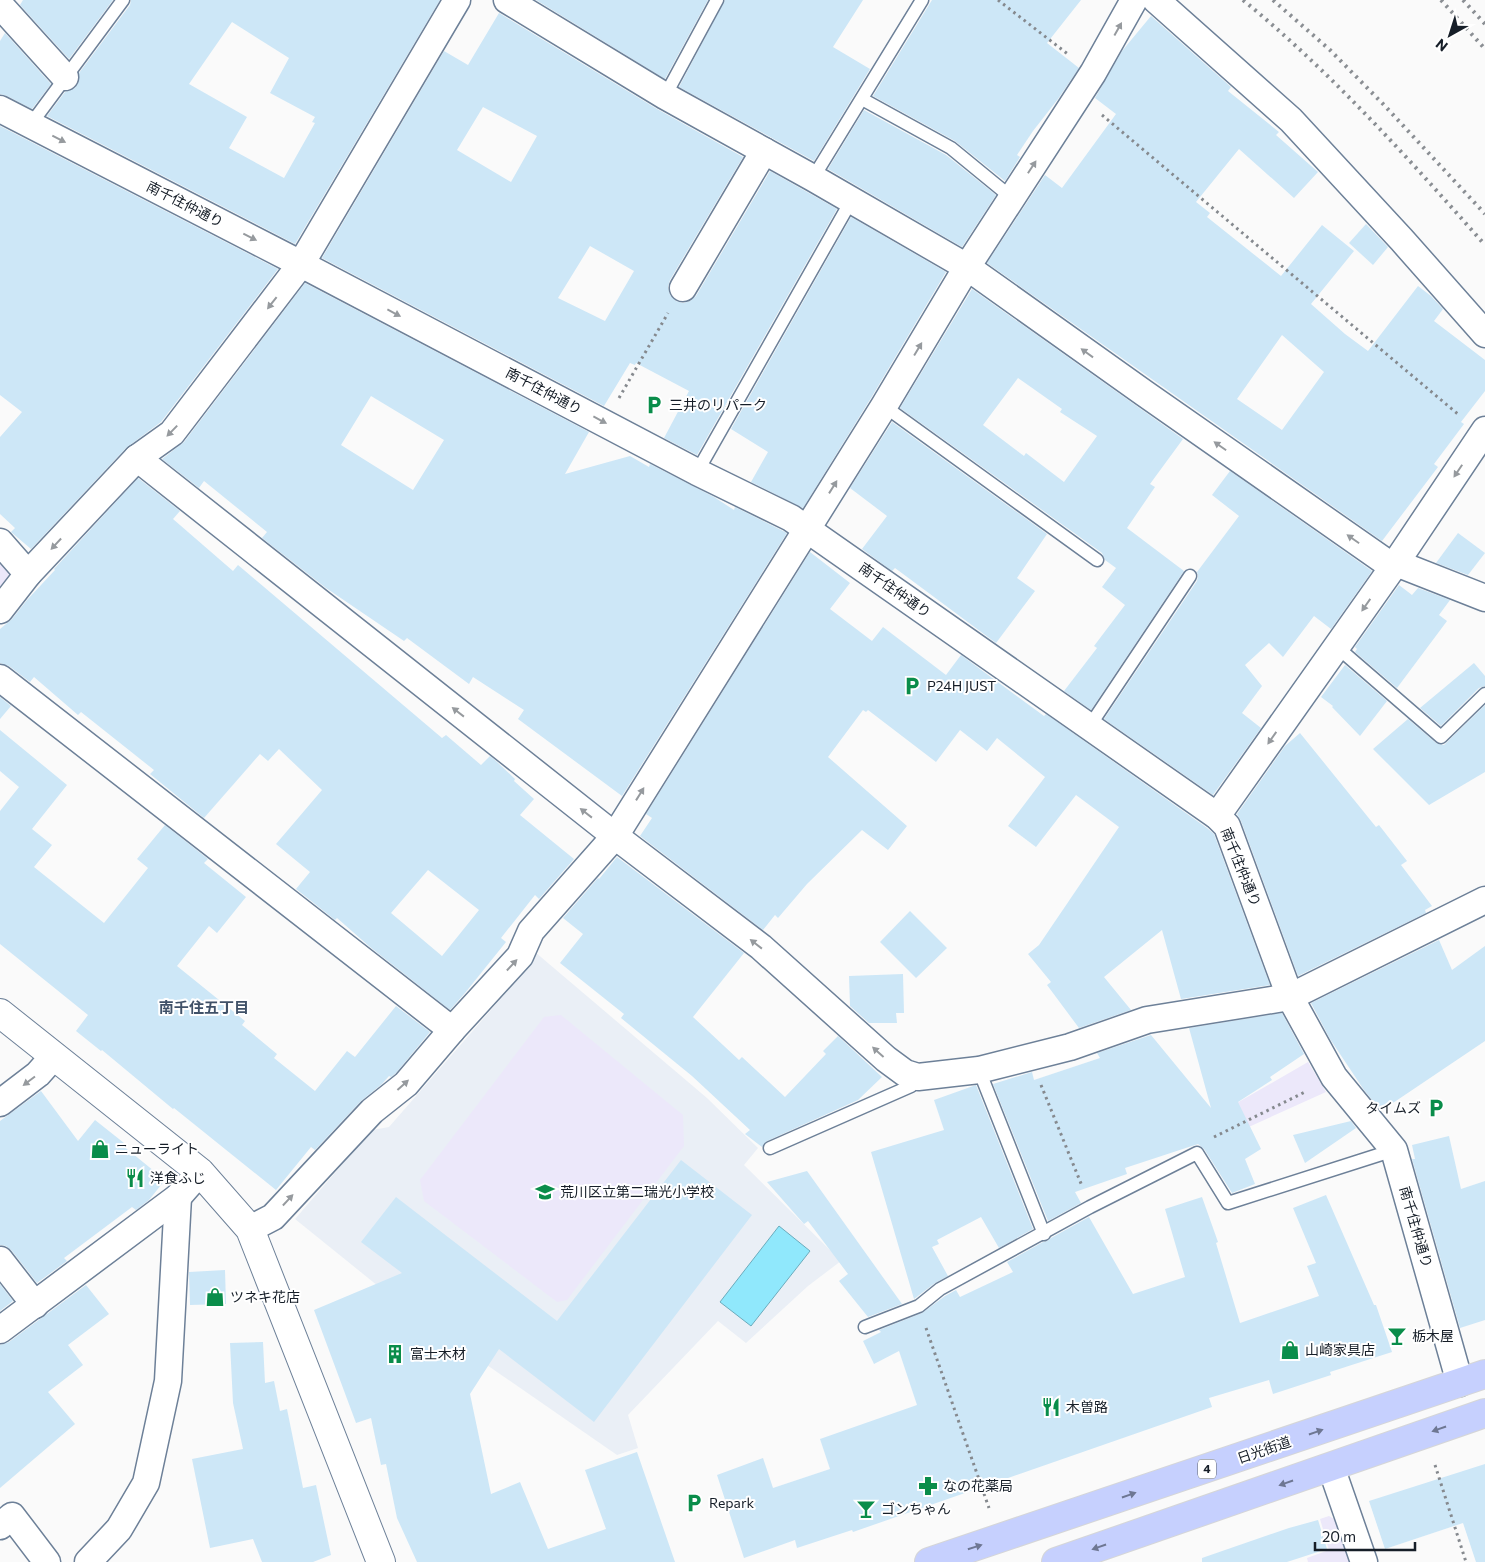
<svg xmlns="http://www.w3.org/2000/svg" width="1485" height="1562" viewBox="0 0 1485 1562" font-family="Commissioner,'Noto Sans JP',sans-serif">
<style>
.built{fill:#eaeff6}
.green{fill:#ece8fa}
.water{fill:#90e8fc;stroke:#6babbc}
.building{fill:#cde7f7;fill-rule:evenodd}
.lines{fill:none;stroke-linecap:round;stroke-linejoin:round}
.service-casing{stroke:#6d8098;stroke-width:15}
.minor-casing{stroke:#6d8098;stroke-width:29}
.tertiary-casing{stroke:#6d8098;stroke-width:30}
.trunk-casing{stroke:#d5d6d8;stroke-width:30}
.path{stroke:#85898e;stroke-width:3;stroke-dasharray:2.5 4;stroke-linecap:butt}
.service{stroke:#fff;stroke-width:12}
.minor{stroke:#fff;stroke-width:26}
.tertiary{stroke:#fff;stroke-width:28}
.trunk{stroke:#c6d0fe;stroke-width:28}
.rail{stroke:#8a8e93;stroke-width:4;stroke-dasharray:2.5 5;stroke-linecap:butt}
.oneway{fill:#969a9e}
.oneway2{fill:#6e7793}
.labels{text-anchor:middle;stroke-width:4;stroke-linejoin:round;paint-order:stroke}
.shield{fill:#fff;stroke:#5c6268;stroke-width:1}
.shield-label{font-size:12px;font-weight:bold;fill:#161e28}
.street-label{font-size:14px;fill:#161e28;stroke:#fff}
.poi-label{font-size:14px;fill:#161e28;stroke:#fff;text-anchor:start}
.neighbourhood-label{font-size:15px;font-weight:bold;fill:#405168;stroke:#fff}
</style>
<rect width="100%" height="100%" fill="#fafafa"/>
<polygon class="built" points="535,952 707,1098 758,1148 744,1165 841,1261 808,1286 746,1343 718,1321 628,1415 638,1448 617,1455 409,1311 295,1219 372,1130 389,1127 531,964"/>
<g class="green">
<polygon points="0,558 10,570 9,581 0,591"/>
<polygon points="561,1015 683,1115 684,1146 567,1300 557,1302 424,1201 420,1180 544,1017"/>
<polygon points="1308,1062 1326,1092 1202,1148 1199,1141 1183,1134"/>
<polygon points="1329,1516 1336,1520 1350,1562 1308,1562 1307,1558 1329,1550 1320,1519"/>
</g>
<polygon class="water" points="779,1226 810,1251 751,1326 720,1302"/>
<g class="building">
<polygon points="23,0 113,0 69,59 20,5"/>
<path d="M131,0H440L295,244L47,116L65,92L75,88L79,81V73L130,5ZM232,22L289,58L270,93L315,117L312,122L315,123L284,178L229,148L247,117L189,84Z"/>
<polygon points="536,0 708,0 665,79"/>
<polygon points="725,0 863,0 833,47 870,69 814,161 679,87"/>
<polygon points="932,0 1081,0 1047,43 1079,68 1058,99 1033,131 1017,155 1020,157 1005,181 955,141 873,96"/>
<path d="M499,13L657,109L743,157L670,280L668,287L670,295L676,301L683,303L690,301L696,296L770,171L837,209L697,455L664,438L689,391L636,363L635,365L630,363L604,406L322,258L444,51L468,65ZM483,107L537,136L511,182L457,150ZM590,246L634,271L605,321L558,298Z"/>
<path d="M1151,16L1231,87L1228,91L1279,132L1276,135L1318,172L1294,198L1239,149L1196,202L1210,213L1207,217L1281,276L1322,225L1354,251L1311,304L1345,334L1368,351L1418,286L1431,296L1443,309L1434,321L1485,360V391L1461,422L1464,424L1434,464L1438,467L1382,541L987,263L1045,175L1062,188L1116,114L1095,98L1122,51ZM1282,335L1324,372L1282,430L1237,399Z"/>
<polygon points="5,33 51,84 32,109 7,96 0,94 0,41"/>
<polygon points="864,110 946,155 996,195 962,247 828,169"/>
<polygon points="0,126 278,269 161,422 126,448 31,549 11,532 15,528 0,514 0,437 22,412 0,395"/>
<polygon points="851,217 946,272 871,398 803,508 751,482 768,452 731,429"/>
<polygon points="1366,224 1388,247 1373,265 1349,243"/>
<path d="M305,283L589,432L565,474L630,456L649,467L650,464L714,497L734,510L735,507L787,533L622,796L518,719L524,710L473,677L469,684L407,638L404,641L326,588L262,538L267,532L204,481L199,488L162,459L184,442ZM371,396L444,440L413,490L341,445Z"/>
<path d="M972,289L1183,439L1150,484L1155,487L1127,528L1184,571L1091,710L1064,691L1097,648L1094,646L1125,605L1102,587L1116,568L1105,560L1102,553L900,408ZM1018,378L1062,409L1060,412L1097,436L1064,482L1026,453L1024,456L983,425Z"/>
<polygon points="892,422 1047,534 1017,578 1035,591 996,643 895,568 892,571 862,549 887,516 850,488"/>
<polygon points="1230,471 1372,571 1331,629 1314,616 1283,657 1269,643 1245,665 1262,686 1242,713 1261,728 1213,795 1104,719 1197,581 1198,576 1197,572 1239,516 1212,495"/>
<path d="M138,478L180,511L173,519L233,571L238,565L442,738L446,735L481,765L490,756L496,761L515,779L514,781L534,799L520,815L574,859L539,899L535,895L501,938L506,942L465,993L450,1010L370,947L337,918L335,920L296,889L310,872L276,844L322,790L279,749L268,761L260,754L204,818L150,774L154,770L81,712L78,715L34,677L30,682L9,666L0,663V629L12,619L27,600L55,570L54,569ZM428,870L479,910L442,956L391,913Z"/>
<polygon points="1458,533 1485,553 1468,575 1436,563"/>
<polygon points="810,552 850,583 830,609 872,641 883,627 946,675 961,655 1044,716 1046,714 1207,828 1214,834 1270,985 1181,999 1162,930 1104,977 1131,1010 1079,1028 1047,985 1051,982 1028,954 1039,945 1119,827 1076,795 1036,847 1008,826 1045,777 997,738 987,751 960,730 936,762 868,710 866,712 863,710 828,757 907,826 888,850 862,830 807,884 778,918 775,915 763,930 640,836 652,818 646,814"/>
<polygon points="1399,585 1412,595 1418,588 1450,600 1439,615 1447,621 1397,688 1355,652 1357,649 1355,647"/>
<polygon points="1474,663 1485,676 1485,686 1479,688 1441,726 1420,708"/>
<polygon points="1345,665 1387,701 1360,736 1332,707 1333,706 1321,697"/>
<polygon points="0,697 11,706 0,719"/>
<polygon points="1485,705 1485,772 1429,805 1373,749 1408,719 1436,743 1444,745"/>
<polygon points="0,730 67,785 32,829 52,845 34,867 104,923 148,868 137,859 165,825 208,859 204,863 246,897 217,933 209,926 177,966 245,1021 242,1025 277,1054 274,1058 315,1091 347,1051 355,1057 396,1006 430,1032 396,1073 391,1077 389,1076 382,1084 361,1101 315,1150 311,1147 276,1190 174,1108 173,1109 102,1050 101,1051 76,1031 88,1015 0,944 0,811 19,787 0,771"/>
<polygon points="1300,733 1376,827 1379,825 1407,861 1401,865 1432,906 1425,910 1426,913 1298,976 1241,821 1237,814 1285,746"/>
<polygon points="617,857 744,953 693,1017 739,1060 742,1057 785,1097 826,1054 823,1051 838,1036 882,1077 858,1100 767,1141 762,1147 745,1134 750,1130 692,1076 621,1018 624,1014 560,963 583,934 563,918 598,878 599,879"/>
<polygon points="910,911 947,948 916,978 880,942"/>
<polygon points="1439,940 1452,970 1485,946 1485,1041 1381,1111 1364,1090 1330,1039 1311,1003"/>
<polygon points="903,974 904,1013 896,1013 897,1023 869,1023 850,1006 849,976"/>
<polygon points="1282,1013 1304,1054 1270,1077 1272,1080 1238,1102 1261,1149 1245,1159 1255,1184 1232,1193 1204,1149 1198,1144 1125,1168 1127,1174 1075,1192 1081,1203 1048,1221 993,1084 1032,1072 1034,1080 1100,1058 1097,1053 1151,1035 1211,1108 1189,1028"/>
<polygon points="976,1085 1033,1229 999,1248 981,1217 937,1240 939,1244 932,1247 948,1276 935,1283 914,1299 871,1152 944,1130 934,1100"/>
<polygon points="41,1091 78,1141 95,1120 124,1143 122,1145 165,1180 149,1200 136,1210 132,1207 64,1258 67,1261 37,1283 12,1251 6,1246 0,1245 0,1121"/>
<polygon points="1351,1121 1356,1128 1305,1163 1293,1135"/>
<polygon points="1449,1136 1461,1189 1485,1181 1485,1320 1460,1328 1412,1159 1415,1159 1412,1145"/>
<polygon points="681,1160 752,1215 594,1422 499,1349 470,1394 491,1494 520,1482 548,1549 606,1529 585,1470 637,1452 675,1562 417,1562 397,1518 386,1464 381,1465 371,1418 356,1423 314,1310 402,1273 361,1242 396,1197 557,1321"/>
<polygon points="807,1171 902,1304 868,1317 839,1281 848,1274 808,1221 804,1224 767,1182"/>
<polygon points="1326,1195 1374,1305 1376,1305 1392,1352 1330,1372 1331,1375 1273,1394 1269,1380 1209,1398 1212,1407 853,1532 852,1530 797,1548 795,1540 744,1558 717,1475 763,1458 773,1488 830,1469 820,1439 917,1405 899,1351 874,1364 863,1341 881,1332 879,1330 922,1313 945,1296 956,1290 960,1297 1013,1272 1007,1262 1043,1242 1047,1241 1051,1238 1089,1217 1133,1294 1185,1277 1165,1209 1202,1197 1218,1242 1216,1243 1240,1323 1319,1296 1307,1266 1316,1263 1293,1208"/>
<polygon points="225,1270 226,1304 190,1305 189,1272"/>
<polygon points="0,1284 13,1301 0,1311"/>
<polygon points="86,1285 109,1314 68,1345 83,1365 48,1392 75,1424 0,1488 0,1345 9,1342"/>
<polygon points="263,1342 265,1383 274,1381 280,1411 287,1409 303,1488 316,1485 331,1555 313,1562 262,1562 253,1539 210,1548 192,1459 243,1449 233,1403 230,1343"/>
<polygon points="1485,1464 1485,1562 1476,1562 1463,1523 1385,1549 1369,1501"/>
<polygon points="1318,1520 1327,1549 1287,1562 1202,1562 1202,1558 1289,1528"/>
</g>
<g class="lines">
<g class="service-casing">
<g id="service">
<polyline points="665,96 717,0"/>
<polyline points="862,99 951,148 1012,198"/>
<polyline points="31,124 123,0"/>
<polyline points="813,178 922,0"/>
<polyline points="884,406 1097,560"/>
<polyline points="697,472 851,201"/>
<polyline points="1337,647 1441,737 1485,694"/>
<polyline points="1089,727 1190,576"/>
<polyline points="979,1070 1044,1234"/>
<polyline points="770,1148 911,1086 918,1077"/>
<polyline points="865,1327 919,1306 940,1289 1090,1207 1197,1153 1228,1203 1394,1150"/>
</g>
</g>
<g class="minor-casing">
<g id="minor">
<polyline points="507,0 665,96 813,178 967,267 1144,393 1393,567"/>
<polyline points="1156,0 1291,120 1402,240 1485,334"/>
<polyline points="0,5 65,77"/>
<polyline points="0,109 301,264 697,472 791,518 1217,816 1227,826 1290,997 1334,1077 1394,1150 1460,1383"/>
<polyline points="683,288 764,151"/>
<polyline points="137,458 615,836 761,947 886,1059 905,1073 918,1077 979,1070 1070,1047 1147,1020 1290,997 1485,900"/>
<polyline points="0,542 28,574"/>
<polyline points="1396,563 1485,598"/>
<polyline points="0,610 28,574 137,458 172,433 301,264 457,0"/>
<polyline points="0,678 452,1030"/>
<polyline points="1217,816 1393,567 1485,430"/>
<polyline points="0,1103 38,1074 54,1056"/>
<polyline points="250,1229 273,1217 372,1111 406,1084 452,1030 520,956 531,931 615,836 884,406 967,267 1093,73 1134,0"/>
<polyline points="0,1260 35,1305"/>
<polyline points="0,1330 178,1197 200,1172"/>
<polyline points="1331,1467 1364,1562"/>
<polyline points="0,1526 12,1516 47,1562"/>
<polyline points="88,1562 119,1529 146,1483 168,1381 178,1197"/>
</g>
</g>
<g class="tertiary-casing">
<polyline id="tertiary" points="0,1013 200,1172 250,1229 381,1562"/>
</g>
<g class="trunk-casing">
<g id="trunk">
<polyline points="929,1562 1485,1374"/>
<polyline points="1056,1562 1485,1413"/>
</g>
</g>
<g class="path">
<polyline points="998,0 1069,55"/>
<polyline points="1102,115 1459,415"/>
<polyline points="619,398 668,313"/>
<polyline points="1041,1085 1082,1186"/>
<polyline points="1214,1137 1307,1091"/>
<polyline points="926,1328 989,1508"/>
<polyline points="1435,1465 1466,1562"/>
</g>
<use href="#service" class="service"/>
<use href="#minor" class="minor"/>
<use href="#tertiary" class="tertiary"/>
<use href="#trunk" class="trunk"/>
<g class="rail">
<path d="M1243,0C1332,73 1409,159 1485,245"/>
<polyline points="1273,0 1330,50 1384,105 1485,214"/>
<polyline points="1441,0 1485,49"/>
<polyline points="1463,0 1485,24"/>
</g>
</g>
<defs><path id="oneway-solid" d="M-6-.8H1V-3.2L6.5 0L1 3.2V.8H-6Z" transform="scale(1.25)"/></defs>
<g class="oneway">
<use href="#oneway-solid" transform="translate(1118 29) rotate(-61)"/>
<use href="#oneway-solid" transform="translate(59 139) rotate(27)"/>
<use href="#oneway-solid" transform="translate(1032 167) rotate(-57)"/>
<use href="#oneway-solid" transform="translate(250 237) rotate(27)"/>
<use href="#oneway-solid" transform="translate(272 303) rotate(128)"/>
<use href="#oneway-solid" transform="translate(394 313) rotate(28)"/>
<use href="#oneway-solid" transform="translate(918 349) rotate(-59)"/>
<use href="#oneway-solid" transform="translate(1087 353) rotate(-144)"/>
<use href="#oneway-solid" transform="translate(600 420) rotate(28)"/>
<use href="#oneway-solid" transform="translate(172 431) rotate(134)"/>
<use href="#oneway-solid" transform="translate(1220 446) rotate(-145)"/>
<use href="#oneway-solid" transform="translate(1458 471) rotate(124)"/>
<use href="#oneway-solid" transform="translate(833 487) rotate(-58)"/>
<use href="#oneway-solid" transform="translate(1353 539) rotate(-145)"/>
<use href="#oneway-solid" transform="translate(56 544) rotate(133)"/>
<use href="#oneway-solid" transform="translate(1366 605) rotate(125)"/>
<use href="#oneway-solid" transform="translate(458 712) rotate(-142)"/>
<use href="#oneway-solid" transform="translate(1272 738) rotate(125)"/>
<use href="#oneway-solid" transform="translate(640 794) rotate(-58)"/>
<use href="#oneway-solid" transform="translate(586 813) rotate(-142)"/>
<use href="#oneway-solid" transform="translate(756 944) rotate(-142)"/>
<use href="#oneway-solid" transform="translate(512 965) rotate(-47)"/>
<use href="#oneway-solid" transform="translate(878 1052) rotate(-138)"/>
<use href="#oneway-solid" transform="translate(29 1081) rotate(143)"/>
<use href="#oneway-solid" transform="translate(403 1085) rotate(-42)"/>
<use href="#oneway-solid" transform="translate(288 1200) rotate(-47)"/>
</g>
<g class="oneway2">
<use href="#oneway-solid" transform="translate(1439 1429) rotate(161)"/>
<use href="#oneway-solid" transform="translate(1316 1432) rotate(-19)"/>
<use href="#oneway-solid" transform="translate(1286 1483) rotate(161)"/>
<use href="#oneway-solid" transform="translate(1129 1495) rotate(-19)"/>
<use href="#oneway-solid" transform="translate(975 1547) rotate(-18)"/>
<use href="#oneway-solid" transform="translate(1099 1547) rotate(161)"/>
</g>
<defs>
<g id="parking-bare" transform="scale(1.5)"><path d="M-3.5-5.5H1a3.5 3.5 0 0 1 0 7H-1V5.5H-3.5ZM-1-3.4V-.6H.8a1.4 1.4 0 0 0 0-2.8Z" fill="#0a8d4a" stroke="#fff" stroke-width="2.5" paint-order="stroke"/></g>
<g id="shop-bare" transform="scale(1.5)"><path d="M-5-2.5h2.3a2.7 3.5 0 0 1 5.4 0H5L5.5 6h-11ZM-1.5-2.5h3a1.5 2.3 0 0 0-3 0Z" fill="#0a8d4a" stroke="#fff" stroke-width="2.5" paint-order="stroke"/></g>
<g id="restaurant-bare" transform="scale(1.5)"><path d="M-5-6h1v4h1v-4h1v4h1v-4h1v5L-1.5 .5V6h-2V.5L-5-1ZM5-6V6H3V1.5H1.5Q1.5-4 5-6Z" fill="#0a8d4a" stroke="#fff" stroke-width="2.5" paint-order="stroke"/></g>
<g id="school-bare" transform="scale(1.5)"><path d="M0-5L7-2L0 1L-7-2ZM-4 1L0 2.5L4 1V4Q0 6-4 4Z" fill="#0a8d4a" stroke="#fff" stroke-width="2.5" paint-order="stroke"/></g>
<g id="bar-bare" transform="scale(1.5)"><path d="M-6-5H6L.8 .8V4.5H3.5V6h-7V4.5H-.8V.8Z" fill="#0a8d4a" stroke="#fff" stroke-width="2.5" paint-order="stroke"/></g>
<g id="building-bare" transform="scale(1.5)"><path d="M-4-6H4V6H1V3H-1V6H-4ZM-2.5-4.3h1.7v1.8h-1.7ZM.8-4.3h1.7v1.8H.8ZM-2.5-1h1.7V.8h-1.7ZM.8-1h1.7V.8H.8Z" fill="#0a8d4a" stroke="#fff" stroke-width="2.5" paint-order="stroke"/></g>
<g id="pharmacy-bare" transform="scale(1.5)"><path d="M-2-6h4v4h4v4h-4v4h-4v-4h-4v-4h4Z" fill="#0a8d4a" stroke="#fff" stroke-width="2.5" paint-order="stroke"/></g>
</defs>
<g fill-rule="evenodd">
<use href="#parking-bare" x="654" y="405"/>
<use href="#parking-bare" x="912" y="686"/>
<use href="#parking-bare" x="1436" y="1108"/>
<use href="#shop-bare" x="100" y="1149"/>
<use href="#restaurant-bare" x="135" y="1178"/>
<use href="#school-bare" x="545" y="1192"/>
<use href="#shop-bare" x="215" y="1297"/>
<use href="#bar-bare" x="1397" y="1336"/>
<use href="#shop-bare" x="1290" y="1350"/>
<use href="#building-bare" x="395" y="1354"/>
<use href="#restaurant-bare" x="1051" y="1407"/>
<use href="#pharmacy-bare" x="928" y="1486"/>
<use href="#parking-bare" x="694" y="1503"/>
<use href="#bar-bare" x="866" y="1509"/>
</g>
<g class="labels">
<rect class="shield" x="1198" y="1459.5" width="18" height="19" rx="4"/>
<g class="shield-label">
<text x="1207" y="1473">4</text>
</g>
<g class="street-label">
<text transform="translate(185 204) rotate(27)" y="5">南千住仲通り</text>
<text transform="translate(544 391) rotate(28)" y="5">南千住仲通り</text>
<text transform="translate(895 590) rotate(35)" y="5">南千住仲通り</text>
<text transform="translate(1241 867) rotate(68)" y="5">南千住仲通り</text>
<text transform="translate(1416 1227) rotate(74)" y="5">南千住仲通り</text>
<text transform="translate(1264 1450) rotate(-19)" y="5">日光街道</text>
</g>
<g class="poi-label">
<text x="669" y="410">三井のリパーク</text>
<text x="927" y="691">P24H JUST</text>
<text x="1421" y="1113" text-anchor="end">タイムズ</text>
<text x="115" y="1154">ニューライト</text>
<text x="150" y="1183">洋食ふじ</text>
<text x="560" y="1197">荒川区立第二瑞光小学校</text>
<text x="230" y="1302">ツネキ花店</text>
<text x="1412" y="1341">栃木屋</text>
<text x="1305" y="1355">山崎家具店</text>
<text x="410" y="1359">富士木材</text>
<text x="1066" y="1412">木曽路</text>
<text x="943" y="1491">なの花薬局</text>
<text x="709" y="1508">Repark</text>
<text x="881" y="1514">ゴンちゃん</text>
</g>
<g class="neighbourhood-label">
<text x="204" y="1013">南千住五丁目</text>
</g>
</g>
<g transform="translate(1450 35) rotate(219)" stroke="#ffffff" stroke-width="4" paint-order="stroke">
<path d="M0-4L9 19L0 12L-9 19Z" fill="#161e28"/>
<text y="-8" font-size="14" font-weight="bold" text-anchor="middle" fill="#161e28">N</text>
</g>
<path d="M1315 1542v8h100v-8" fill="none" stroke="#161e28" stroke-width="2.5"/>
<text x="1322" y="1542" font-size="15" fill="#161e28" stroke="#ffffff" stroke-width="4" paint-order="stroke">20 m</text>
</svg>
